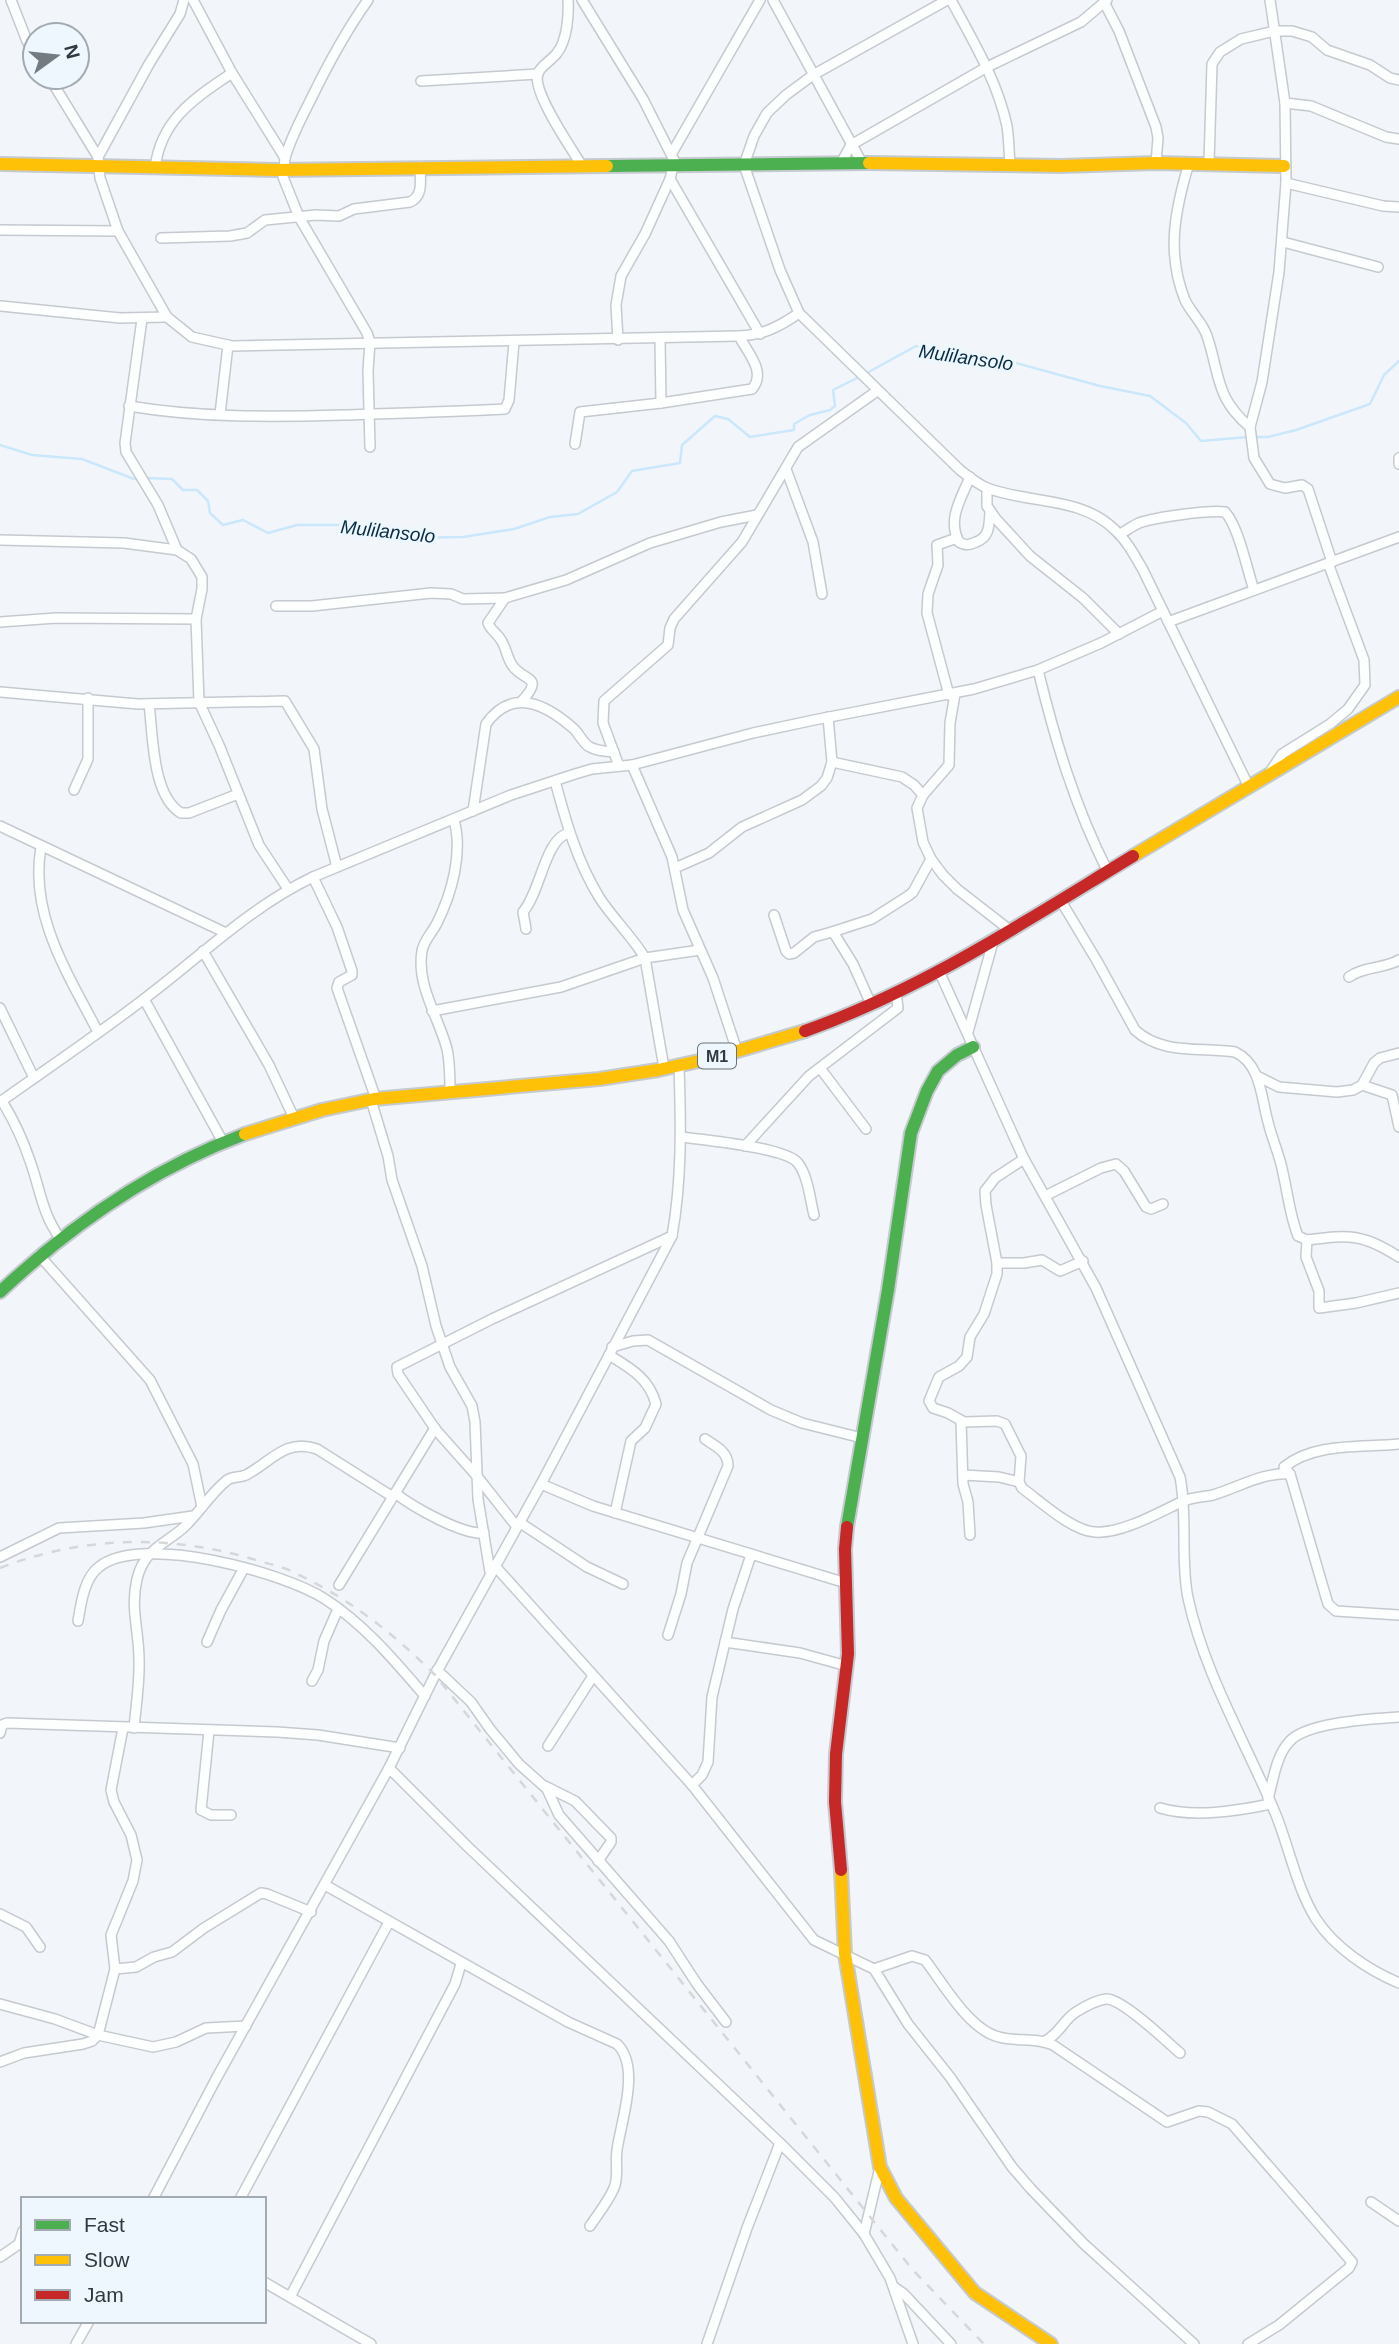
<svg xmlns="http://www.w3.org/2000/svg" width="1399" height="2344" viewBox="0 0 1399 2344" font-family="Arial,sans-serif">
<style>
.lines{fill:none;stroke-linecap:round;stroke-linejoin:round}
.stream{stroke:#cbe7fb;stroke-width:2.5}
.street-casing{stroke:#c4cacf;stroke-width:12}
.fast-casing{stroke:#c4cacf;stroke-width:16}
.slow-casing{stroke:#c4cacf;stroke-width:16}
.jam-casing{stroke:#c4cacf;stroke-width:16}
.street{stroke:#fdfefe;stroke-width:9}
.fast{stroke:#4caf50;stroke-width:12}
.slow{stroke:#ffc107;stroke-width:12}
.jam{stroke:#c62828;stroke-width:12}
.rail{stroke:#d6d7d9;stroke-width:2.5;stroke-dasharray:9 9;stroke-linecap:butt}
.labels{text-anchor:middle;stroke-width:7;stroke-linejoin:round;paint-order:stroke}
.shield{fill:#eef7fe;stroke:#697279;stroke-width:2}
.shield-label{font-size:16px;font-weight:bold;fill:#303940}
.water-label{font-size:19px;font-style:italic;fill:#072d45;stroke:#eef7fe}
</style>
<rect width="100%" height="100%" fill="#f2f6fa"/>
<g class="lines">
<g class="stream">
<polyline points="865,374 916,346 944,352 994,357 1100,386 1150,396 1186,423 1201,441 1248,437"/>
<polyline points="1254,437 1268,437 1296,430 1370,404 1384,375 1399,361"/>
<polyline points="0,445 32,455 82,459 134,479 140,478"/>
<polyline points="146,478 172,479 183,490 197,490 208,501 210,513 223,525 243,520 268,533 297,525 341,525 373,534 410,538 463,537 514,529 550,517 578,514 617,492 632,471 680,463 682,445 715,416 728,419 750,437 794,430 794,424 810,415 830,410 835,406 833,390 859,377"/>
</g>
<g class="street-casing">
<g id="street">
<polyline points="11,0 27,41 35,54"/>
<polyline points="193,0 232,73 285,158 283,177 299,217 367,333 370,342 368,371 370,447"/>
<path d="M568,0C569,15 567,41 557,53C552,60 542,65 538,73C531,91 572,149 582,166"/>
<polyline points="582,0 643,99 677,166"/>
<polyline points="773,0 862,163"/>
<path d="M947,0L813,75L786,95L767,113L754,136L744,165L780,270L799,313L960,470C969,477 977,484 987,488C1029,504 1081,496 1115,530C1127,541 1135,556 1143,570L1248,785"/>
<path d="M951,0C973,41 997,80 1007,126C1009,139 1009,152 1010,165"/>
<polyline points="1270,0 1285,103 1286,183 1279,272 1262,382 1250,427 1254,458 1270,484 1285,488 1302,485 1308,489 1332,562"/>
<polyline points="1104,2 1119,31 1156,127 1158,138 1156,163"/>
<path d="M49,77L98,157L100,178L118,231L167,317L192,337L232,346L739,336C763,335 779,327 799,313"/>
<polyline points="421,81 538,74"/>
<polyline points="1285,103 1311,106 1386,137 1399,139"/>
<polyline points="672,153 760,0"/>
<polyline points="98,157 149,64 180,14 184,0"/>
<path d="M285,158C291,137 301,119 311,99C328,64 346,31 368,0"/>
<polyline points="841,163 851,145 987,67 1081,22 1107,0"/>
<path d="M1189,163C1175,210 1166,253 1185,300C1191,313 1203,323 1207,336C1220,374 1215,398 1250,427"/>
<polyline points="1209,163 1212,64 1220,52 1241,39 1275,31 1292,31 1312,37 1327,50 1370,65 1390,78 1399,80"/>
<polyline points="673,166 670,179 760,334"/>
<path d="M155,168C161,119 195,98 232,73"/>
<polyline points="1286,183 1383,206 1399,207"/>
<polyline points="0,230 118,231"/>
<path d="M161,238L230,236L247,233L265,220L316,215L339,216L354,209L410,202C424,196 420,179 420,167"/>
<polyline points="1283,242 1378,267"/>
<polyline points="1,306 120,318 167,317"/>
<polyline points="142,319 125,443 126,452 158,505 177,550"/>
<polyline points="660,339 661,403"/>
<polyline points="618,340 616,305 621,276 645,234 670,179"/>
<path d="M129,406C200,418 272,417 344,415C397,413 451,412 505,409L509,400L514,342"/>
<polyline points="220,414 228,345"/>
<path d="M575,444L580,412L661,403L752,389C767,372 747,352 739,336"/>
<polyline points="1399,458 1399,464"/>
<polyline points="786,469 813,542 822,594"/>
<path d="M970,477C961,499 947,519 959,542C966,546 969,545 976,542C990,537 989,525 990,512"/>
<polyline points="987,488 987,506 996,519 1030,556 1083,598 1119,634"/>
<path d="M1120,534C1126,531 1132,526 1139,523C1156,517 1208,510 1225,512C1239,527 1247,570 1254,590"/>
<polyline points="0,540 124,543 177,550 191,559 202,577 202,589 196,619 199,702 219,745 259,845 288,889"/>
<polyline points="276,606 312,606 431,593 451,594 463,599 505,598"/>
<polyline points="0,622 56,618 196,619"/>
<polyline points="1168,622 1399,537"/>
<path d="M1038,670C1055,740 1075,807 1108,872"/>
<polyline points="0,692 138,704 285,701 314,749 322,809 337,867"/>
<polyline points="955,694 950,723 949,765 923,795 917,808 923,842 931,859 943,875 957,889 1011,931"/>
<polyline points="949,695 927,613 928,594 938,565 937,545 957,538"/>
<path d="M521,702C546,675 523,682 512,665C507,658 506,647 501,640C497,633 491,631 488,623L505,598L566,580L650,543L721,522L757,515"/>
<path d="M149,704C153,735 152,796 181,813H189L238,794"/>
<polyline points="832,762 902,777 914,785 923,795"/>
<polyline points="632,765 672,857 683,910 713,978 737,1051"/>
<polyline points="619,766 603,723 604,701 668,645 670,628 674,619 742,542 798,447 877,391"/>
<polyline points="1270,772 1282,754 1330,724 1348,709 1365,685 1364,660 1328,563"/>
<path d="M555,781C566,822 577,861 599,897C613,919 632,936 645,958L664,1068"/>
<polyline points="74,790 88,759 88,698"/>
<path d="M473,811L486,724C512,687 546,704 574,729C579,734 582,741 588,746C596,751 604,751 614,752"/>
<polyline points="0,826 226,933"/>
<path d="M41,847C29,915 68,974 98,1032"/>
<polyline points="675,868 709,853 742,827 802,800 821,786 827,778 832,762 828,717"/>
<polyline points="313,877 337,927 352,971 352,975 339,982 337,988 376,1099"/>
<path d="M1061,901L1097,961L1135,1030C1162,1055 1201,1047 1235,1052C1261,1064 1261,1097 1268,1122C1272,1139 1280,1156 1283,1173C1288,1195 1290,1216 1298,1236L1307,1240C1349,1235 1362,1233 1399,1257"/>
<polyline points="774,915 786,951 789,954 794,953 814,937 832,932 835,935 853,964 871,1004"/>
<path d="M526,929L523,912C541,891 545,838 569,833"/>
<polyline points="832,932 872,919 908,896 913,892 931,859"/>
<polyline points="203,951 269,1065 294,1118"/>
<path d="M939,971L1024,1159L1096,1288L1180,1477C1188,1517 1180,1559 1188,1598C1205,1676 1246,1742 1276,1815C1289,1847 1297,1889 1316,1919C1334,1947 1368,1970 1399,1983"/>
<path d="M1349,977C1364,966 1384,969 1399,960"/>
<polyline points="144,999 223,1142"/>
<polyline points="0,1008 34,1078"/>
<polyline points="432,1011 561,987 645,958 700,950"/>
<polyline points="968,1032 993,942"/>
<polyline points="820,1068 866,1129"/>
<polyline points="1257,1076 1279,1087 1337,1092 1353,1090 1362,1085 1374,1063 1380,1058 1399,1053"/>
<polyline points="1362,1085 1392,1095 1399,1127"/>
<path d="M450,1092C450,1078 450,1063 447,1049C439,1018 416,985 422,951C424,940 432,933 437,923C452,893 463,853 454,820"/>
<polyline points="371,1100 388,1156 392,1180 422,1266 436,1326 450,1367 472,1406 475,1422 478,1499 490,1572"/>
<path d="M2,1101C13,1119 23,1140 30,1161C40,1188 42,1214 60,1238"/>
<path d="M0,1102C48,1068 97,1035 144,999C200,957 250,907 313,877L511,795L575,774L592,769L632,765L753,733L814,720L974,689L1038,670L1101,643L1163,611"/>
<path d="M681,1137C704,1140 785,1147 798,1163C808,1176 810,1199 814,1215"/>
<polyline points="745,1146 809,1076 898,1008 896,992"/>
<path d="M1024,1159L995,1178L985,1191L986,1205L997,1263V1274L984,1314L970,1337L967,1357L959,1366L939,1377L929,1401L933,1408L948,1413L964,1422L997,1421L1005,1424L1021,1456L1019,1482L1022,1488C1040,1501 1072,1531 1095,1532C1121,1534 1158,1513 1181,1502C1191,1497 1203,1497 1213,1495C1240,1487 1262,1472 1290,1474L1284,1467C1315,1442 1361,1448 1399,1444"/>
<polyline points="1045,1196 1101,1168 1116,1164 1124,1171 1146,1207 1151,1209 1163,1204"/>
<polyline points="1307,1240 1306,1257 1319,1291 1319,1308 1356,1303 1399,1293"/>
<polyline points="39,1255 150,1380 193,1464 202,1507"/>
<polyline points="997,1263 1024,1263 1042,1260 1060,1271 1083,1261"/>
<polyline points="612,1347 633,1341 648,1340 771,1410 802,1423 862,1438"/>
<path d="M609,1355C630,1368 649,1378 656,1404L645,1428L631,1441L615,1513"/>
<polyline points="961,1421 963,1484 968,1502 970,1535"/>
<polyline points="1290,1474 1328,1604 1336,1611 1399,1615"/>
<polyline points="963,1475 999,1477 1019,1482"/>
<polyline points="541,1484 593,1506 846,1583"/>
<path d="M395,1493C413,1507 462,1535 484,1533"/>
<polyline points="519,1522 587,1567 623,1584"/>
<polyline points="517,1527 476,1475 436,1430 398,1374 397,1367 492,1319 672,1236"/>
<polyline points="0,1557 59,1528 144,1523 193,1516"/>
<polyline points="494,1565 692,1785 814,1940 874,1969 908,2024 950,2077 1012,2167 1031,2189 1084,2244 1194,2344"/>
<polyline points="339,1585 435,1428"/>
<path d="M78,1621C81,1604 84,1578 99,1567C141,1533 283,1572 325,1599C365,1625 394,1660 425,1696"/>
<path d="M668,1635L681,1594L687,1563L728,1466C728,1451 715,1446 705,1439"/>
<polyline points="207,1642 221,1610 244,1568"/>
<polyline points="725,1642 800,1653 847,1666"/>
<polyline points="437,1670 471,1702 490,1729 519,1764 547,1789 559,1815 669,1941 697,1984 726,2022"/>
<polyline points="312,1681 318,1670 324,1641 338,1609"/>
<path d="M134,1728C136,1705 140,1682 139,1659C139,1631 130,1608 137,1579C144,1550 163,1545 182,1529C198,1515 209,1495 226,1481C231,1476 239,1478 246,1475C271,1462 285,1438 317,1449L393,1497"/>
<polyline points="209,1731 201,1810 211,1815 231,1815"/>
<polyline points="0,1733 2,1725 7,1723 277,1732 318,1735 400,1748"/>
<polyline points="548,1746 593,1676"/>
<polyline points="389,1768 467,1846 780,2143 835,2198 864,2234 890,2278 913,2344"/>
<polyline points="692,1785 702,1775 708,1762 712,1697 733,1609 751,1555"/>
<polyline points="545,1786 575,1801 611,1838 611,1842 598,1861"/>
<path d="M1268,1799C1273,1781 1276,1756 1289,1742C1306,1722 1373,1719 1399,1717"/>
<path d="M1160,1808C1194,1818 1236,1811 1271,1804"/>
<path d="M325,1885L568,2022L617,2044C641,2067 621,2121 617,2150C615,2163 619,2177 614,2188C608,2202 598,2214 590,2226"/>
<polyline points="0,1914 26,1927 40,1947"/>
<polyline points="115,1969 136,1967 154,1957 172,1952 204,1928 261,1893 267,1894 311,1912"/>
<path d="M874,1969L912,1956L925,1960C943,1983 969,2030 999,2037C1017,2042 1035,2037 1053,2045L1167,2122L1199,2111L1208,2112L1232,2124L1352,2262L1349,2268L1279,2325L1248,2344"/>
<polyline points="0,2004 55,2019 98,2035 153,2047 176,2042 206,2028 246,2026"/>
<path d="M1045,2041C1061,2033 1063,2020 1076,2012C1084,2007 1097,2000 1106,1999C1122,1998 1167,2042 1180,2053"/>
<polyline points="0,2062 24,2053 83,2044 92,2041 98,2035 115,1969 111,1935 133,1881 137,1860 131,1835 114,1802 111,1790 123,1728"/>
<path d="M153,2199L216,2079L389,1768L435,1675L541,1484L672,1236C682,1180 681,1123 679,1066"/>
<polyline points="240,2199 389,1922"/>
<polyline points="1371,2202 1399,2221"/>
<polyline points="864,2234 880,2167"/>
<polyline points="0,2257 19,2244 23,2231"/>
<polyline points="264,2282 371,2344"/>
<polyline points="894,2287 904,2294 951,2344"/>
<polyline points="290,2297 455,1984 461,1964"/>
<polyline points="76,2344 89,2321"/>
<polyline points="707,2344 747,2228 780,2143"/>
</g>
</g>
<g class="fast-casing">
<g id="fast">
<polyline points="607,166 869,163"/>
<path d="M0,1292C72,1224 151,1169 245,1134"/>
<polyline points="847,1527 888,1290 911,1133 927,1091 938,1071 957,1055 973,1047"/>
</g>
</g>
<g class="slow-casing">
<g id="slow">
<polyline points="869,163 1060,166 1156,163 1284,166"/>
<polyline points="0,164 276,170 607,166"/>
<polyline points="1133,856 1399,697"/>
<polyline points="245,1134 322,1110 374,1099 599,1079 658,1070 717,1057 805,1031"/>
<polyline points="841,1870 845,1954 880,2167 896,2198 975,2293 1051,2344"/>
</g>
</g>
<g class="jam-casing">
<g id="jam">
<path d="M805,1031C923,989 1026,921 1133,856"/>
<polyline points="841,1870 835,1802 836,1754 848,1654 845,1549 847,1527"/>
</g>
</g>
<use href="#street" class="street"/>
<use href="#fast" class="fast"/>
<use href="#slow" class="slow"/>
<use href="#jam" class="jam"/>
<path class="rail" d="M0,1568C85,1535 176,1534 262,1562C274,1565 287,1568 297,1574C350,1599 394,1634 435,1675L912,2269L984,2344"/>
</g>
<g class="labels">
<rect class="shield" x="698" y="1043.5" width="38" height="25" rx="5"/>
<g class="shield-label">
<text x="717" y="1062">M1</text>
</g>
<g class="water-label">
<text transform="translate(966 357) rotate(8)" y="7">Mulilansolo</text>
<text transform="translate(388 531) rotate(6)" y="7">Mulilansolo</text>
</g>
</g>
<rect x="21" y="2197" width="245" height="126" fill="#eef7fe" stroke="#a2abb2" stroke-width="2"/>
<rect x="35" y="2220" width="35" height="10" fill="#4caf50" stroke="#a2abb2" stroke-width="2"/>
<text x="84" y="2232" font-size="21" fill="#303940">Fast</text>
<rect x="35" y="2255" width="35" height="10" fill="#ffc107" stroke="#a2abb2" stroke-width="2"/>
<text x="84" y="2267" font-size="21" fill="#303940">Slow</text>
<rect x="35" y="2290" width="35" height="10" fill="#c62828" stroke="#a2abb2" stroke-width="2"/>
<text x="84" y="2302" font-size="21" fill="#303940">Jam</text>
<g transform="translate(56 56) rotate(75)"><circle r="33" fill="#eef7fe" stroke="#a2abb2" stroke-width="2"/>
<path d="M0-5L12 26L0 18L-12 26Z" fill="#747b81"/>
<text y="-10" font-size="19" font-weight="bold" text-anchor="middle" fill="#303940">N</text>
</g>
</svg>
